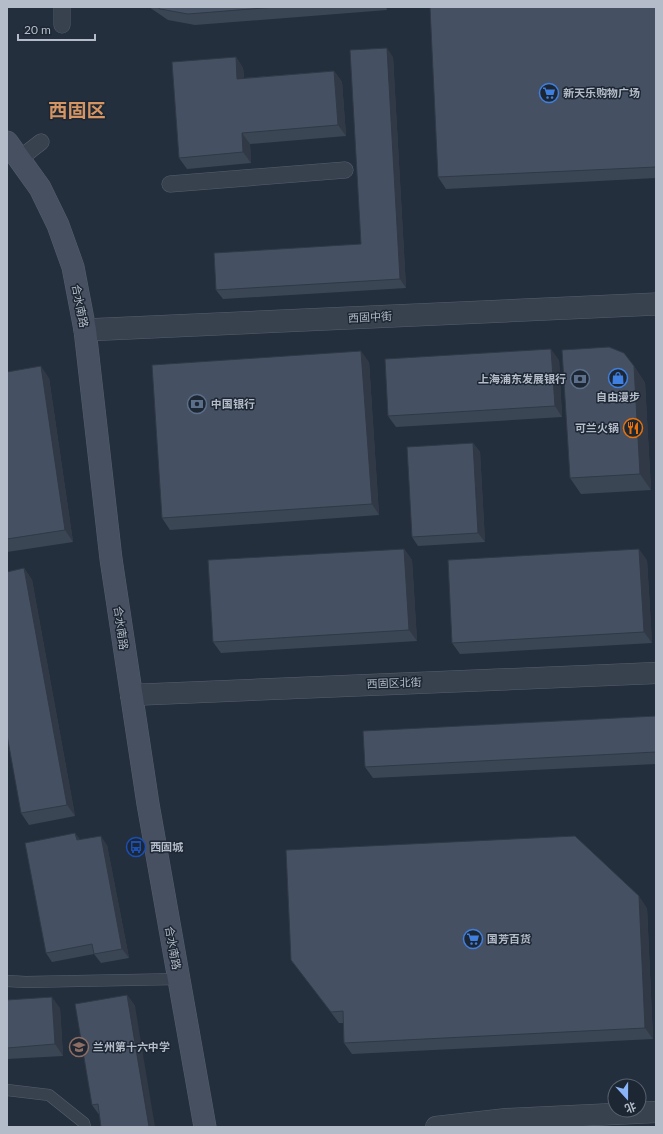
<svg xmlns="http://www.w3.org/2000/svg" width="663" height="1134" viewBox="0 0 663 1134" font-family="Lato,'Noto Sans SC',sans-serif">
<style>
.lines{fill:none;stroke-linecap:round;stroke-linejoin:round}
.service-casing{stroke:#565f6c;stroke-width:12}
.pedestrian-casing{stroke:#565f6c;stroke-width:17}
.minor-casing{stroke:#565f6c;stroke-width:22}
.tertiary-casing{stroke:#565f6c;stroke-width:23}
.secondary-casing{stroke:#565f6c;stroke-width:23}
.service{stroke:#38414e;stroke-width:11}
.pedestrian{stroke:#38414e;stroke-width:16}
.minor{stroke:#38414e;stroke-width:21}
.tertiary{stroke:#38414e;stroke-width:22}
.secondary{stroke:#465061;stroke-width:22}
.wall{fill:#3b4654}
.shaded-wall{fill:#303945}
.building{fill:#455162;stroke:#303945}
.labels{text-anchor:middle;stroke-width:3;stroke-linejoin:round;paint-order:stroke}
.poi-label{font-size:11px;font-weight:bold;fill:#b4bcc9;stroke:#1d2633;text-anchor:start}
.street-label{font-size:11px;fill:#b4bcc9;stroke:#1d2633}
.town-label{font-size:19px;font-weight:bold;fill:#d59563;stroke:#1d2633}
</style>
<rect width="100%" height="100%" fill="#242f3e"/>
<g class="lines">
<g class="service-casing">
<g id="service">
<polyline points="7,981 26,982 179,979"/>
<polyline points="7,1090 49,1095 84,1123 85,1127"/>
</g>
</g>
<g class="pedestrian-casing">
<g id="pedestrian">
<polyline points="62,7 62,25"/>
<polyline points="19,159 41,142"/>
<polyline points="170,184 345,170"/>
</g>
</g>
<g class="minor-casing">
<g id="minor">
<polyline points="131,695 656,673"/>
<polyline points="436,1127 507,1119 656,1112"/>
</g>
</g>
<g class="tertiary-casing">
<polyline id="tertiary" points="85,330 656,304"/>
</g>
<g class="secondary-casing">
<polyline id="secondary" points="7,142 40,188 58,225 73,267 85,330 111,559 148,804 205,1127"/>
</g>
<use href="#service" class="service"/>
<use href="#pedestrian" class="pedestrian"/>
<use href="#minor" class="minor"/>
<use href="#tertiary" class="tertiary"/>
<use href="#secondary" class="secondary"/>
</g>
<g class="wall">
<polygon points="149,7 386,7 387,10 195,25 168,20"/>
<polygon points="656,7 656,178 446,189 438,177"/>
<polygon points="236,57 243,68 244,78 334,71 342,82 346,136 250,144 251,163 187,169 179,158"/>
<polygon points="393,57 406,288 223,299 216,290 361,244"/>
<polygon points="559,360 562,417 396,427 388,416"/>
<polygon points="369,362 379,515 170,530 162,518"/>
<polygon points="634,366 645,383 651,490 581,494 570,478"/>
<polygon points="7,372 49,378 73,542 7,552"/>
<polygon points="473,443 480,452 485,542 418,546 412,537"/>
<polygon points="404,549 412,560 417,641 221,653 213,642"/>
<polygon points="647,560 652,643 460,654 452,643"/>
<polygon points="24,568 32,580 75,816 29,825 21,813"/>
<polygon points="656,716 656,764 373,778 365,767"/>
<polygon points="75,833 80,840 107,845 129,958 101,963 94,954 52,962 46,953"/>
<polygon points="647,908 653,1039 352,1054 344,1043 343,1023 339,1023 291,960"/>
<polygon points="127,995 135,1006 100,1116 92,1105"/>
<polygon points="7,1000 60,1008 63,1056 7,1059"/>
</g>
<g class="shaded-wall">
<polygon points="387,48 393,57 406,288 400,279"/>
<polygon points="236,57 243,68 245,90 237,79"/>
<polygon points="334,71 342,82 346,136 338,125"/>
<polygon points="242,133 250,144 251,163 243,152"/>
<polygon points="551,349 559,360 562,417 555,406"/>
<polygon points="361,351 369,362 379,515 372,504"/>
<polygon points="41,366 49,378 73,542 65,530"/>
<polygon points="634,366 645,383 651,490 640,474"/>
<polygon points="473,443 480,452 485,542 478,533"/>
<polygon points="404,549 412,560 417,641 409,630"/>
<polygon points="639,549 647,560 652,643 644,632"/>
<polygon points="24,568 32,580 75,816 67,805"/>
<polygon points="75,833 82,842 77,840"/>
<polygon points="101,836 107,845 129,958 122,949"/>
<polygon points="639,896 647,908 653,1039 645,1028"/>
<polygon points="127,995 135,1006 155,1127 149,1127"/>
<polygon points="52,997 60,1008 63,1056 55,1044"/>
</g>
<g class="building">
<polygon points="157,7 276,7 188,14 160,9"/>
<polygon points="430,7 656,7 656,167 438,177"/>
<polygon points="387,48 400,279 216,290 214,253 361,244 350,50"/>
<polygon points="236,57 237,79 334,71 338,125 242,133 243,152 179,158 172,62"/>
<polygon points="609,347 624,353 634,366 640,474 570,478 562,350"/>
<polygon points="551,349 555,406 388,416 385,359"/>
<polygon points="361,351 372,504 162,518 152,365"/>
<polygon points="41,366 65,530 7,539 7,372"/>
<polygon points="473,443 478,533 412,537 407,447"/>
<polygon points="404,549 409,630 213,642 208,560"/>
<polygon points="639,549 644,632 452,643 448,560"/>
<polygon points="24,568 67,805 21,813 7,735 7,572"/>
<polygon points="656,716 656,752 365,767 363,731"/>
<polygon points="75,833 77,840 101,836 122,949 94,954 92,944 46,953 25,843"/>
<polygon points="575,836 639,896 645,1028 344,1043 343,1011 331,1012 291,960 286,850"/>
<polygon points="127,995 149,1127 101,1127 98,1104 92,1105 75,1004"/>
<polygon points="52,997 55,1044 7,1048 7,1000"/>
</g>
<defs>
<g id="supermarket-ring" transform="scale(1)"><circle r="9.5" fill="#1d2633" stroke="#3f7fe0" stroke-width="1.5"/><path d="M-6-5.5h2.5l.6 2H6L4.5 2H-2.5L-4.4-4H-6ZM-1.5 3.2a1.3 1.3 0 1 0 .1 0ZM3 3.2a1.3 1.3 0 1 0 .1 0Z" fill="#3f7fe0"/></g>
<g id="shop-ring" transform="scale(1)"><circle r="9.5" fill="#1d2633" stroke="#3f7fe0" stroke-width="1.5"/><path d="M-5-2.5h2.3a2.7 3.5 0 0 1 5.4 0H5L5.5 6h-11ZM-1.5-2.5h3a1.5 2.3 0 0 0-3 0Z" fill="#3f7fe0"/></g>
<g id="bank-ring" transform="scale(1)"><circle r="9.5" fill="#1d2633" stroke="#5c6f8a" stroke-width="1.5"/><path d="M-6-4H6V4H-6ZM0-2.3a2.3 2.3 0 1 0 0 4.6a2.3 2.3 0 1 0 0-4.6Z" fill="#5c6f8a"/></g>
<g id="restaurant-ring" transform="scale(1)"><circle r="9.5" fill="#1d2633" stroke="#e8710a" stroke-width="1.5"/><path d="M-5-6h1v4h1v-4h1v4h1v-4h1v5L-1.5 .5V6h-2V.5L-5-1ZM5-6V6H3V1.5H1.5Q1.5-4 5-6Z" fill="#e8710a"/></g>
<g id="bus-ring" transform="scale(1)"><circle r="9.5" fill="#1d2633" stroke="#1a4fb4" stroke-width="1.5"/><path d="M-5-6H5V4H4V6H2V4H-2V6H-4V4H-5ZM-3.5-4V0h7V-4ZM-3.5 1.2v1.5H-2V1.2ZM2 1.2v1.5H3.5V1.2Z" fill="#1a4fb4"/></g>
<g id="school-ring" transform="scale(1)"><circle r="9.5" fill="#1d2633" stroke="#8d6e63" stroke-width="1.5"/><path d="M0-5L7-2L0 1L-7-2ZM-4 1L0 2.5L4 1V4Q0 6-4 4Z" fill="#8d6e63"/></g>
</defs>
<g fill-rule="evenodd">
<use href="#supermarket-ring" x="549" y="93"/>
<use href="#shop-ring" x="618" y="378"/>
<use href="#bank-ring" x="580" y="379"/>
<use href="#bank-ring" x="197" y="404"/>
<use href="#restaurant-ring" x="633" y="428"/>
<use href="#bus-ring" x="136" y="847"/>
<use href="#supermarket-ring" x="473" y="939"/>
<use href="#school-ring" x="79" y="1047"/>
</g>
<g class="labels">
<g class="poi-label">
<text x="563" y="97">新天乐购物广场</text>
<text x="566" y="383" text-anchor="end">上海浦东发展银行</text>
<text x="618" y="401" text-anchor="middle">自由漫步</text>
<text x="211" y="408">中国银行</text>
<text x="619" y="432" text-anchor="end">可兰火锅</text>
<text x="150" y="851">西固城</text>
<text x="487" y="943">国芳百货</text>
<text x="93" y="1051">兰州第十六中学</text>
</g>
<g class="street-label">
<text transform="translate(80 306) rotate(79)" y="4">合水南路</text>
<text transform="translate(370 317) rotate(-3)" y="4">西固中街</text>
<text transform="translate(121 628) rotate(82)" y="4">合水南路</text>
<text transform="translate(394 683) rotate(-2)" y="4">西固区北街</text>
<text transform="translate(173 948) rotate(80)" y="4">合水南路</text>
</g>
<g class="town-label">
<text x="77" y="117">西固区</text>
</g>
</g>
<rect width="663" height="1134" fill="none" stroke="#b4bcc9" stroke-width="16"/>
<g transform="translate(627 1098) rotate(159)"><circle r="19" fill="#1d2633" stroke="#59626f"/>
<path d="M0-3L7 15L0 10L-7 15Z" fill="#8ab4f8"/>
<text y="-6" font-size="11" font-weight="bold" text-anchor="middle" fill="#b4bcc9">北</text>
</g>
<path d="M18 34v6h77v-6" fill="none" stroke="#b4bcc9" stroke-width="2"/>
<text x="24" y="34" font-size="12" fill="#b4bcc9" stroke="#1d2633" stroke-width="3" paint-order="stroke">20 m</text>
</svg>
